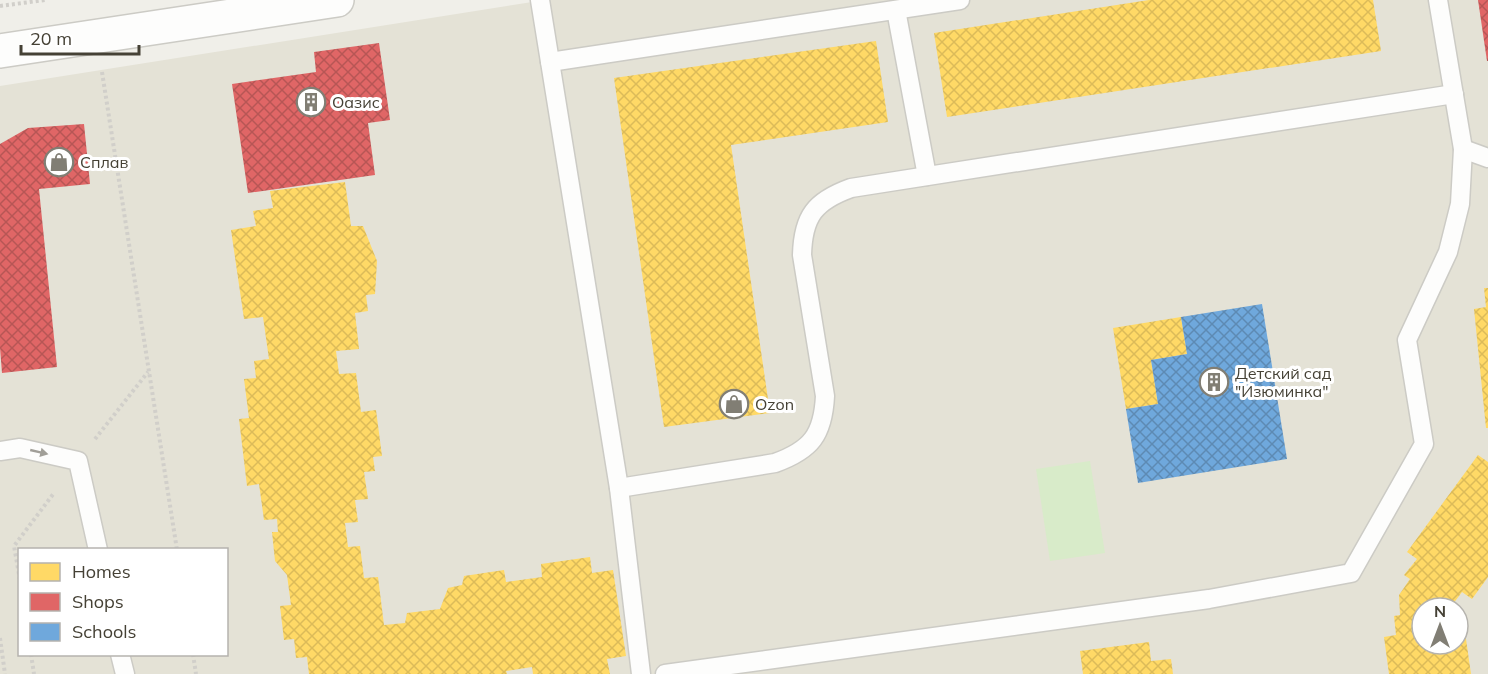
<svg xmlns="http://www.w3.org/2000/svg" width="1488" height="674" viewBox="0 0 1488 674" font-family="Mulish,sans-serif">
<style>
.residential{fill:#e4e2d6;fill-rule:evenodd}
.park{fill:#d8ebc9}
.homes{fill:url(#homes-cross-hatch)}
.shops{fill:url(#shops-cross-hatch)}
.schools{fill:url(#schools-cross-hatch)}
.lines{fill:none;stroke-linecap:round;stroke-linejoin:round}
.lane-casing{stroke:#cccbc5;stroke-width:21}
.street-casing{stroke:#cccbc5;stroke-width:36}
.path{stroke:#d1cfca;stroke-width:4;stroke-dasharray:3 3;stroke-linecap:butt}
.lane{stroke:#fdfdfc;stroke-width:18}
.street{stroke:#fdfdfc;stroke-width:33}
.oneway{fill:#a19f98}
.labels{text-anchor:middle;stroke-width:6;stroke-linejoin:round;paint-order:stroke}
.poi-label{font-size:16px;fill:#454135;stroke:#fff;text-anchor:start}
</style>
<defs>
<pattern id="homes-cross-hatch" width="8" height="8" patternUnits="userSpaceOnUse" patternTransform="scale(1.5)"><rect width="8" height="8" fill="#ffd966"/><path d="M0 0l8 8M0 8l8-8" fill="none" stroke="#dcbb59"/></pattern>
<pattern id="shops-cross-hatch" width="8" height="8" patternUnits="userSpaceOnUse" patternTransform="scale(1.5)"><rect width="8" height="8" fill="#e06666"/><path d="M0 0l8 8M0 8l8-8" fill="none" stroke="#b75655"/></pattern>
<pattern id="schools-cross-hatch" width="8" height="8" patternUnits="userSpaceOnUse" patternTransform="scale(1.5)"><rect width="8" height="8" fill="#6fa8dc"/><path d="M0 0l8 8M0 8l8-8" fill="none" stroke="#5d8ab3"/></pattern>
</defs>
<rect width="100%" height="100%" fill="#f0efe9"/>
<path class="residential" d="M545,0H1488V674H0V86ZM20,550H226V654H20ZM1422,608H1458V644H1422Z"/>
<polygon class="park" points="1090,461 1105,553 1050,561 1036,469"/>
<g class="homes">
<polygon points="1149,0 1373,0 1381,51 947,117 934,33"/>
<polygon points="876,41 888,122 731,145 770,413 664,427 614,78"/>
<polygon points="345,182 351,226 363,226 377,261 375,294 366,295 368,311 355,313 359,349 336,351 339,374 356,373 361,412 376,410 382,456 373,457 375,471 364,472 368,499 355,500 358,522 345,523 348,547 360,546 364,578 378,577 384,625 405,623 407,613 440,609 448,588 462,585 464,576 504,570 506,582 542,577 541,564 590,557 592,573 613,570 626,656 607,659 610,674 533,674 532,667 506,671 507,674 309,674 307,657 296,658 294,639 284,640 280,606 291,605 287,575 275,561 272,532 278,532 277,519 264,520 259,484 247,486 239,419 249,418 244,379 256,378 254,361 269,359 263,317 244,319 231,230 256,226 253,211 273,208 270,191"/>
<polygon points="1484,288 1488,288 1488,428 1486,428 1474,309 1486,307"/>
<polygon points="1181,317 1187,354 1151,360 1158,404 1126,409 1113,328"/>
<polygon points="1478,455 1488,462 1488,577 1472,599 1462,592 1450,608 1422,608 1422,644 1458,644 1458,626 1464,625 1471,674 1389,674 1384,637 1396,635 1394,616 1400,615 1399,595 1410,579 1404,575 1417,559 1407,552"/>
<polygon points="1149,642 1151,661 1171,659 1173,674 1083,674 1080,651"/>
</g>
<g class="shops">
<polygon points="1478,0 1488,0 1488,61 1487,61"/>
<polygon points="379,43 390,120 368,123 375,175 248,193 232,84 316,72 314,52"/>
<polygon points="84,124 90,184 39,189 57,367 2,373 0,348 0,144 28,128"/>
</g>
<polygon class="schools" points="1262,304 1287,459 1138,483 1126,409 1158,404 1151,360 1187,354 1181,317"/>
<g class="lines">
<g class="lane-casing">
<g id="lane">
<polyline points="540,0 619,488 641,674"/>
<polyline points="896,10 927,176"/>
<polyline points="550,62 960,0"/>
<polyline points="1463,149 1488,158"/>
<polyline points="0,451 20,448 78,461 98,550"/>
<path d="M619,488L775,463C811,450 823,435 825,396L802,255C803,216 815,201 851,188L1454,94"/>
<polyline points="120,654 125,674"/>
<polyline points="665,674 1209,599 1351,573 1424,444 1407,340 1448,252 1460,204 1463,149 1438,0"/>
</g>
</g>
<g class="street-casing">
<polyline id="street" points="0,51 337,0"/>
</g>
<g class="path">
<polyline points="0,6 45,0"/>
<polyline points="102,72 177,550"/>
<polyline points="95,439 148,372"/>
<polyline points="20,580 14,546 54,493"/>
<polyline points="0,638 5,674"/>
<polyline points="31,654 34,674"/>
<polyline points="193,654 196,674"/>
</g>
<use href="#lane" class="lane"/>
<use href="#street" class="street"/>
</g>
<defs><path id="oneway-solid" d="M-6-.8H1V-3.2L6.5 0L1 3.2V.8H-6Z" transform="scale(1.5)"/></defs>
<use class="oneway" href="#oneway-solid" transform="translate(39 452) rotate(13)"/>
<defs>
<g id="building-ring" transform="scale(1.5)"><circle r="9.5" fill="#fff" stroke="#817e74" stroke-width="1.5"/><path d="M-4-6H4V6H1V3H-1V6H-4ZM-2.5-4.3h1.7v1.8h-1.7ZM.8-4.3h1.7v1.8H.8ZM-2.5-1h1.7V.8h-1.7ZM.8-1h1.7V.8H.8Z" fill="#817e74"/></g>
<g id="shop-ring" transform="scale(1.5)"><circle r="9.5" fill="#fff" stroke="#817e74" stroke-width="1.5"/><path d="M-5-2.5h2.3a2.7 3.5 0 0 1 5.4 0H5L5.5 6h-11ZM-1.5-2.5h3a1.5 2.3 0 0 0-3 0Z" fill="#817e74"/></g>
</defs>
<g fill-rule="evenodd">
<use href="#building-ring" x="311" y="102"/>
<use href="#shop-ring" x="59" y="162"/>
<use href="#building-ring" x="1214" y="382"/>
<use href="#shop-ring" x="734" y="404"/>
</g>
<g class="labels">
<g class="poi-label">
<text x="332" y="108">Оазис</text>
<text x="80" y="168">Сплав</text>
<text x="1235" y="379">Детский сад<tspan x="1235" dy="18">"Изюминка"</tspan></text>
<text x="755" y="410">Ozon</text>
</g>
</g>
<rect x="18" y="548" width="210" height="108" fill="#ffffff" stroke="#b5b3ae" stroke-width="1.5"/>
<rect x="30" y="563" width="30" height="18" fill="#ffd966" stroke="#b5b3ae" stroke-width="1.5"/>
<text x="72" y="578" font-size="18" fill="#454135">Homes</text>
<rect x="30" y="593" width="30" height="18" fill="#e06666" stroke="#b5b3ae" stroke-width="1.5"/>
<text x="72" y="608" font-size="18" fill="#454135">Shops</text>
<rect x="30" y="623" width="30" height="18" fill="#6fa8dc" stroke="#b5b3ae" stroke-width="1.5"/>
<text x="72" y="638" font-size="18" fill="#454135">Schools</text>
<g transform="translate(1440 626)"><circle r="28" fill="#ffffff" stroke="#b5b3ae" stroke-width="1.5"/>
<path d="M0-4.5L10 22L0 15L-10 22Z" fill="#817e74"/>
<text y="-9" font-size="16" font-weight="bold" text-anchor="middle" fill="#454135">N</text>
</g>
<path d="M21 45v9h118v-9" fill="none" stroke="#454135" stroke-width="3"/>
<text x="30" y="45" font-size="18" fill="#454135" stroke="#ffffff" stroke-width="4.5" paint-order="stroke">20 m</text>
</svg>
